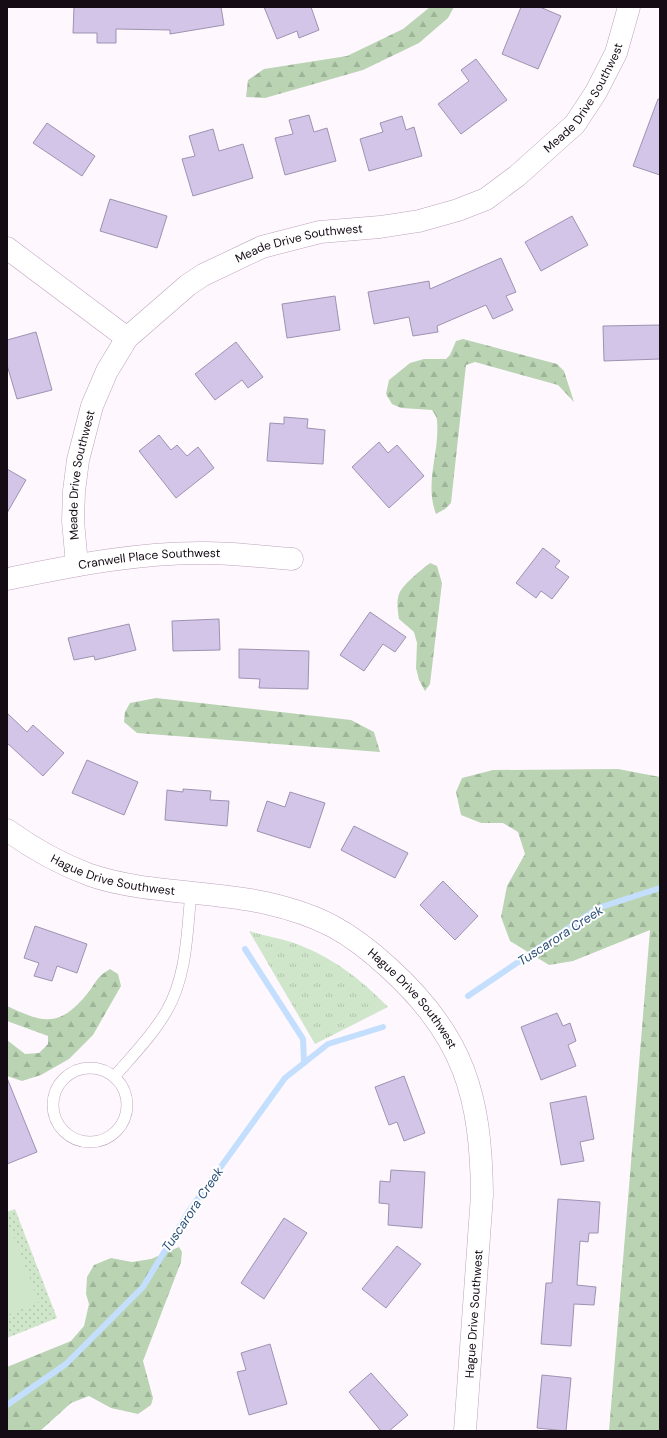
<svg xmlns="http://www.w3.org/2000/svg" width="667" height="1438" viewBox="0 0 667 1438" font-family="'DM Sans',sans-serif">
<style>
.grass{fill:url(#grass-tufts)}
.forest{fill:url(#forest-firs)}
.park{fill:url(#park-dots)}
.pitch{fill:#d0e6cb}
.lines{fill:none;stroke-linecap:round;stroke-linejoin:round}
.stream{stroke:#c4dffe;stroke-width:6}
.building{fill:#d2c5e7;stroke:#9e92b2}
.service-casing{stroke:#bda2be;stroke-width:12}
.minor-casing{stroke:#bda2be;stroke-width:23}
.service{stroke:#fff;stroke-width:11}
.minor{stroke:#fff;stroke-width:22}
.labels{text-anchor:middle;stroke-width:4;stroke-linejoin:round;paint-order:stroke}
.street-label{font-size:12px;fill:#140b14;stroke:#fff}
.water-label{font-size:13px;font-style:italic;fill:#294e77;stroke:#fff}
</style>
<defs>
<pattern id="grass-tufts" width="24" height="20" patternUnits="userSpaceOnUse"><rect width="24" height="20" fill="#d0e6cb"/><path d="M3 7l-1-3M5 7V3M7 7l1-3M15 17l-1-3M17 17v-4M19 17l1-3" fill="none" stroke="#b2c4ad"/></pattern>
<pattern id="forest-firs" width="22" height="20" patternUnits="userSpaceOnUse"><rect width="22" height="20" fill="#b9d3b3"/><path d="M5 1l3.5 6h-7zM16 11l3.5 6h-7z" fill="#9eb499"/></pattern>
<pattern id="park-dots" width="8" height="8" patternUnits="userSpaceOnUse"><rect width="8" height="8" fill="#d0e6cb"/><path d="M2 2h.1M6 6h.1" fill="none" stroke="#b2c4ad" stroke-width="1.8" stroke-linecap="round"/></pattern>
</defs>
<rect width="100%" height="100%" fill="#fef8fe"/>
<path class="grass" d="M249,931C263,935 278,938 291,942C330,955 361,979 388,1007L315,1044Z"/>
<g class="forest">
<polygon points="430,7 454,7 448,18 419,43 363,70 265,98 246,97 248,80 264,69 347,56 403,29"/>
<path d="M463,339L557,364L564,371L574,402L558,385L475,362L466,365L451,503L445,509L436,514C424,483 440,452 437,421C437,417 434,413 432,410L401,408L392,404L386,394L389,380L410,363L424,359H446L450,355L456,341Z"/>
<path d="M430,563L437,566L442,583L430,684L425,691L419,680L416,668L417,643L414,632L399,619C398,611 396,602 399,594C403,584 421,570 430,563Z"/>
<polygon points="156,698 351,720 374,732 380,752 137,733 124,722 125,712 130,703"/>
<polygon points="618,769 660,777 660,1431 609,1431 650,930 573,961 549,965 510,941 501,917 507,886 525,854 518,832 503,823 481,823 461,815 456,792 462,778 493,770"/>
<path d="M110,969L118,974L121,986L93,1035L69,1059L41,1075L22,1081L7,1076V1040L25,1054L39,1053L48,1044V1036L7,1021V1006C43,1023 59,1028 87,994C97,982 95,978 110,969Z"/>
<polygon points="179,1247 182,1252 181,1262 143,1361 153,1398 151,1405 138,1414 111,1408 89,1396 71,1403 40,1431 7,1431 7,1367 71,1341 84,1326 89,1304 86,1294 87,1277 94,1265 111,1258 132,1262 151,1259"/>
</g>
<polygon class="park" points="15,1209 57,1318 7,1338 7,1212"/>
<polygon class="pitch" points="12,1232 39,1302 7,1315 7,1234"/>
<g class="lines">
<g class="stream">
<polyline points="245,949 303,1039 304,1063"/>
<polyline points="468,996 598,908 660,888"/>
<polyline points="7,1405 66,1364 143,1287 189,1211 285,1078 328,1044 383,1027"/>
</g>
</g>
<g class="building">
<polygon points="74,7 221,7 224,25 170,34 170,30 116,29 116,43 97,43 97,33 73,33"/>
<polygon points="264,7 311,7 319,30 299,38 297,31 277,39"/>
<polygon points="521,7 540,7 561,16 538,69 502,54"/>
<polygon points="476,59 507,100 461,134 438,104 469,81 461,70"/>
<polygon points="658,99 660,99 660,175 633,166"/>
<polygon points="309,115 314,132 327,128 336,161 285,175 275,138 293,134 289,120"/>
<polygon points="402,116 406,130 414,127 422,156 369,171 360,139 383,132 380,123"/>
<polygon points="47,123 95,156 82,176 33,143"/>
<polygon points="213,129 219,151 243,144 253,178 193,196 182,159 195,156 189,136"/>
<polygon points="110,199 167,216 157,248 100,231"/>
<polygon points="572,216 588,245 541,271 525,242"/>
<polygon points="501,258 516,292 506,296 513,310 493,319 486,305 437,326 438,332 413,336 409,317 374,324 368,292 429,281 430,289"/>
<polygon points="335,296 340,330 287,338 282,304"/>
<polygon points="660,325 660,359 604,361 603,326"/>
<polygon points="36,332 52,390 17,399 7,365 7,340"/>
<polygon points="236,342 263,377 248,388 242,380 215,400 195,374"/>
<polygon points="284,417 308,419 307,428 325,430 323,464 267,461 270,423 284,424"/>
<polygon points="159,435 171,450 177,445 187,456 198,447 214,468 176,498 139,451"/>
<polygon points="379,442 388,453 397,445 424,476 389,508 352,467"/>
<polygon points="7,469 26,480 7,513"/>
<polygon points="543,548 560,561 555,567 569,577 552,599 541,591 536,598 516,583"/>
<polygon points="370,612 406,637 395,652 383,644 364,671 340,655"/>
<polygon points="219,619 220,650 173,651 172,621"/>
<polygon points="129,624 136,650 95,660 94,656 74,660 68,638"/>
<polygon points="239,649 309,651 308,689 259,688 260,679 239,678"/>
<polygon points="7,713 27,732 33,725 64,753 43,776 7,743"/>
<polygon points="87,760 138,782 124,815 72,793"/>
<polygon points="183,789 211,791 210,800 229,801 227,826 165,820 167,790 183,792"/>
<polygon points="290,792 325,803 310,848 257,831 267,801 285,807"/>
<polygon points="354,826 408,853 395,878 341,850"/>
<polygon points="443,881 478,916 455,940 420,905"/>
<polygon points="35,926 87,944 77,973 57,966 52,981 34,976 39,963 24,958"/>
<polygon points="557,1013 563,1026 570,1023 576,1041 568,1045 576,1066 541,1080 521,1027"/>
<polygon points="404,1076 425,1133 404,1141 397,1122 389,1125 375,1087"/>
<polygon points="7,1078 37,1152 7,1164"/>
<polygon points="586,1096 594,1139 580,1142 584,1161 561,1165 550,1103"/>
<polygon points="391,1170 425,1172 422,1228 388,1225 389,1204 379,1203 380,1181 390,1182"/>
<polygon points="558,1199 600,1202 598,1233 589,1233 588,1242 580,1241 577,1285 596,1287 594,1305 574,1304 571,1346 541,1344 546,1283 552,1283"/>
<polygon points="284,1218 307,1233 264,1299 241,1283"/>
<polygon points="397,1246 421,1264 386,1308 362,1289"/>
<polygon points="270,1344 287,1404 249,1415 237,1372 246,1370 241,1353"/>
<polygon points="371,1373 408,1415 389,1431 381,1431 349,1392"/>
<polygon points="542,1375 571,1378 566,1431 537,1428"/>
</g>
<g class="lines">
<g class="service-casing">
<g id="service">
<circle cx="90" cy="1105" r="37"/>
<path d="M114,1077C132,1056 152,1036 166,1012C187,977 187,932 191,892"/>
</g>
</g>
<g class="minor-casing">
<g id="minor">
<polyline points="7,248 127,338"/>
<path id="s1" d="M77,565L73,521L74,491L78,460L92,406L107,371L127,338L188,285L203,275L262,247L320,232L380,227L419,221L458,210L486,199L517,176L575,124L596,92L616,53L629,7"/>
<path id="s2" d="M7,579C72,566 139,552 206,553C235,553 264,557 292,559"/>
<path id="s3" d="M7,830C32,848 60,864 90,875C146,894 208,890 266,903C319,915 349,931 389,968C464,1036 481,1096 482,1195L465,1431"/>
</g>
</g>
<use href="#service" class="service"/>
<use href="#minor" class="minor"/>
</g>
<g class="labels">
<g class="street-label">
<text dy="4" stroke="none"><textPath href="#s1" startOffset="775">Meade Drive Southwest</textPath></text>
<text dy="4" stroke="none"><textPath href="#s1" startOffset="439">Meade Drive Southwest</textPath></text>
<text dy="4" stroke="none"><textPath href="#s1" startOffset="91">Meade Drive Southwest</textPath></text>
<text dy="4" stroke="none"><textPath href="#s2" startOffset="144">Cranwell Place Southwest</textPath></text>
<text dy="4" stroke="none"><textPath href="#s3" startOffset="117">Hague Drive Southwest</textPath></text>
<text dy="4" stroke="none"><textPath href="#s3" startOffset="453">Hague Drive Southwest</textPath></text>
<text transform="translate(474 1314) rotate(-86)" y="4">Hague Drive Southwest</text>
</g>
<g class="water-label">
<text transform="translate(560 935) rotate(-33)" y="5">Tuscarora Creek</text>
<text transform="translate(192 1209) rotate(-56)" y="5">Tuscarora Creek</text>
</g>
</g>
<rect width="667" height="1438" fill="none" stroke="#140b14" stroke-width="16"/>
</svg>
